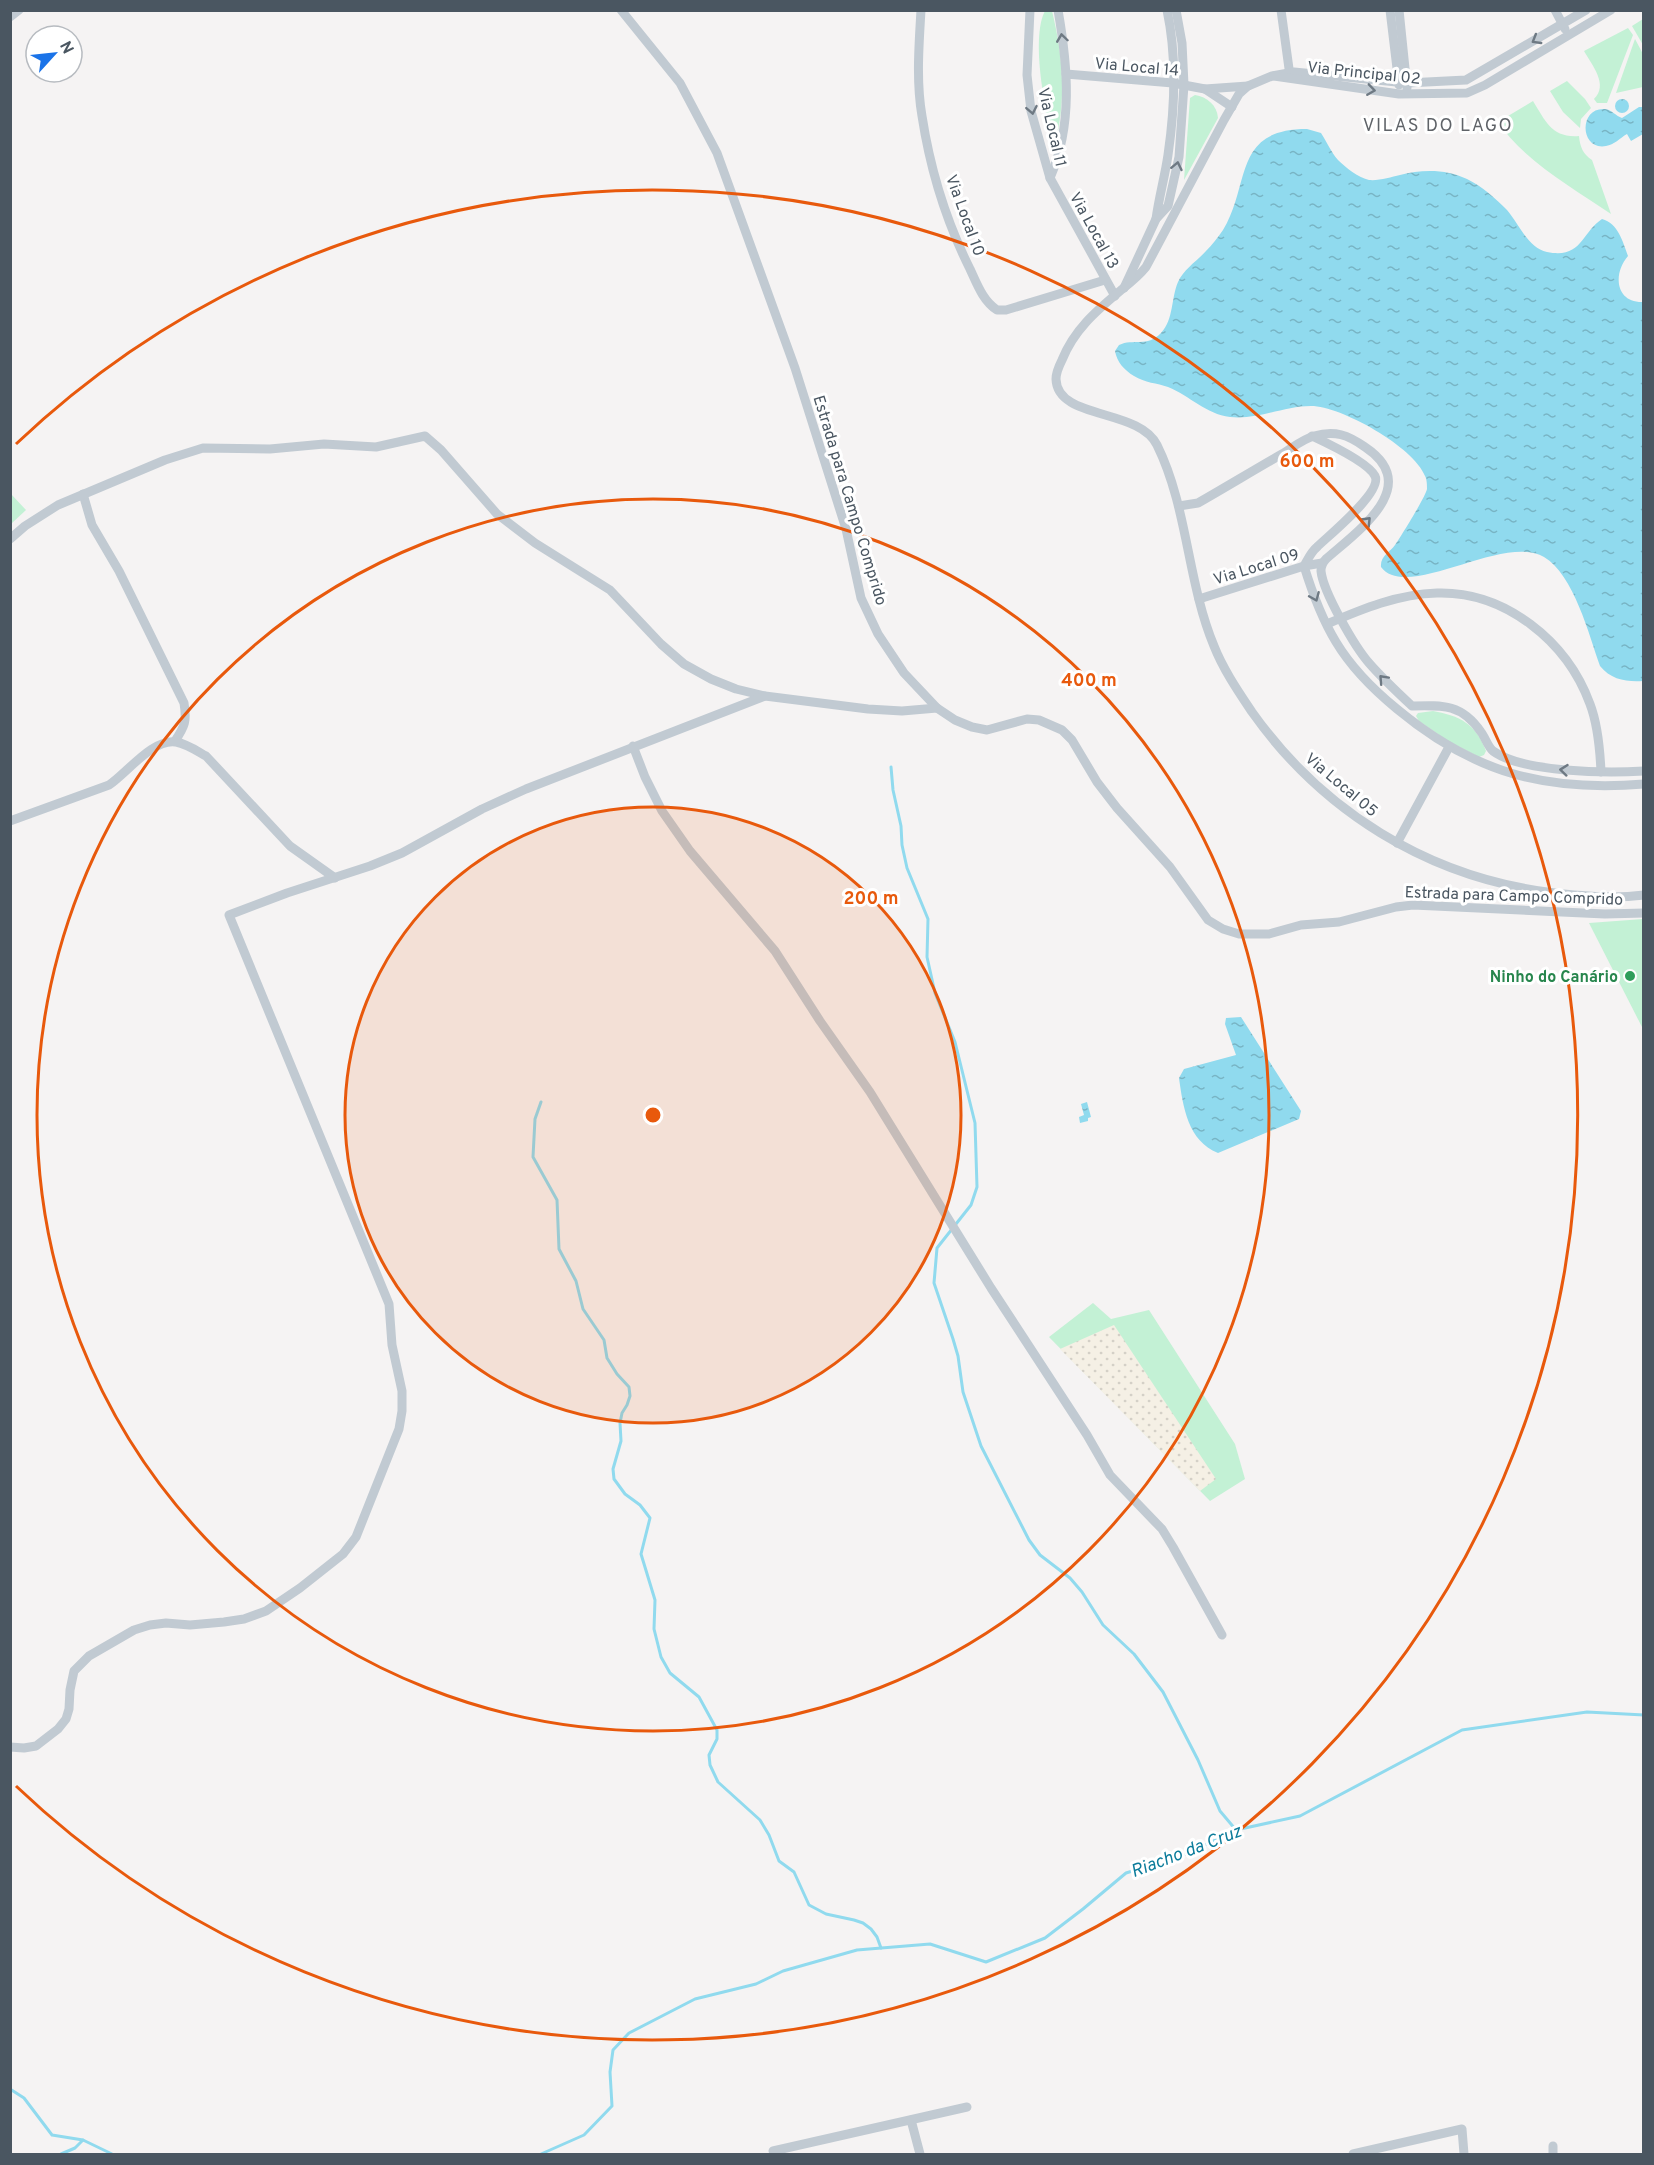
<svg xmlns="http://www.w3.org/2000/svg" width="1654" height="2165" viewBox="0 0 1654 2165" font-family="Overpass,sans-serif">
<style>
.green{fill:#c3f1d5}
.sand{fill:url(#sand-dots)}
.water{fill:url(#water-ripples)}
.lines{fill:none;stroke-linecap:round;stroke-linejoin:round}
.stream{stroke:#90daee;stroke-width:3}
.street{stroke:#c1cad2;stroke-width:9}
.oneway{stroke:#6e7983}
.ring{fill:none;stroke:#e8590c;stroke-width:3}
.leisure-dot{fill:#2e9e5b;stroke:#fff;stroke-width:2}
.labels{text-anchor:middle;stroke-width:6;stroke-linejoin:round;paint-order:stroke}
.street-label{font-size:16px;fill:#4a5661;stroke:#fff}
.leisure-label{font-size:16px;font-weight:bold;fill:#27864d;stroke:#fff;text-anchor:end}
.neighbourhood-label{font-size:18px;letter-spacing:1.5px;fill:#5f6368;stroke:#fff}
.water-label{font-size:18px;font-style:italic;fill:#0c7c9b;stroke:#fff}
.centre{fill:#e8590c;stroke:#fff;stroke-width:3}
.ring-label{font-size:18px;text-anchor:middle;font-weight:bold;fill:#e8590c;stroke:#fff;stroke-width:6;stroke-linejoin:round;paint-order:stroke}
</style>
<defs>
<pattern id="sand-dots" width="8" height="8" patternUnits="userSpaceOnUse" patternTransform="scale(1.5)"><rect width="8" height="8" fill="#f5f0e5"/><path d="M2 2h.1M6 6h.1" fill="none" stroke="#d4d0c7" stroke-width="1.8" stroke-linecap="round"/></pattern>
<pattern id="water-ripples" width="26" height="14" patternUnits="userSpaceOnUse" patternTransform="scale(1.5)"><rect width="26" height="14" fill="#90daee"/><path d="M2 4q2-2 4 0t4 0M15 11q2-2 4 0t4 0" fill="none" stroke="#78b4c4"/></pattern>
</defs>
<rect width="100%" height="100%" fill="#f5f3f3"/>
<g class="green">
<path d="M1045,11H1052C1063,56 1067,101 1054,147C1046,116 1030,39 1045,11Z"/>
<polygon points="1643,19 1643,45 1632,26"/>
<path d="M1628,28L1633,35L1607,103H1597L1594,99C1609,85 1592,65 1584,51Z"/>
<polygon points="1635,39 1643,54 1643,87 1616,93"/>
<polygon points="1567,81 1585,99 1591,108 1581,119 1580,128 1563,112 1550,91"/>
<path d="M1195,95C1207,97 1217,105 1218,118L1184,180L1190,98Z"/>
<path d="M1533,101C1546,122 1552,138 1579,136C1580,147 1583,154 1592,160L1611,214C1573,188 1523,160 1498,122Z"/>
<polygon points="11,494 26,510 11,524 10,524"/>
<path d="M1433,711C1460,716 1475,723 1486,751L1484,755L1479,757L1448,741L1419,721L1416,716L1418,713Z"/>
<polygon points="1643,919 1644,919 1643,1029 1589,923"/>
<polygon points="1093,1303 1111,1319 1149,1310 1235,1444 1245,1479 1210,1501 1049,1337"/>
</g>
<polygon class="sand" points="1114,1325 1216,1479 1200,1491 1060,1349"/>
<g class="water">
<circle cx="1622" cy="106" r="7"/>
<path d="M1639,107H1643V134L1631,141L1627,134C1620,138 1614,145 1606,146C1580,151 1578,107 1605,109C1612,110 1616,116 1622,118Z"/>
<path d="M1307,129L1321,133C1327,142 1331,152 1338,160C1345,167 1359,178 1369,180C1379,181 1391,177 1400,175C1422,169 1447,169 1467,179C1482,186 1496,199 1507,210C1519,224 1528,248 1547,252C1582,259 1581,233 1602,219C1618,223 1623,242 1628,256C1613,273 1615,302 1642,302L1643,306V681C1627,682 1611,680 1600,666C1589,635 1574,575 1544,557C1503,533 1407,602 1381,567C1380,556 1390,552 1395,545C1400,538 1426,496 1427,489C1427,486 1427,479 1425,476C1414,447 1341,406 1311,406C1284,406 1258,420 1230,417C1206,414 1190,396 1168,387C1157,383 1145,383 1134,376C1124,370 1117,362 1115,351L1119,345C1133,338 1147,348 1161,333C1174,319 1171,298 1178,282C1184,269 1197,261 1206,251C1212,245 1218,237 1223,230C1251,184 1232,129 1307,129Z"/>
<path d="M1241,1017L1301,1111L1299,1119L1218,1153C1188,1141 1183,1107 1179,1078L1184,1069L1236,1055L1225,1024L1226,1018Z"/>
<polygon points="1087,1102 1091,1117 1088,1118 1088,1121 1080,1123 1079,1117 1084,1115 1081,1104"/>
</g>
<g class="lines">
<g class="stream">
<polyline points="891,767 893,790 901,826 902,845 907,868 928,919 927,957 935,993 955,1042 975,1123 977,1187 971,1205 937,1248 934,1283 953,1339 958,1356 963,1392 981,1446 1029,1540 1040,1555 1070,1578 1082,1592 1103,1625 1134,1654 1163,1692 1198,1760 1220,1811 1236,1830"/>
<polyline points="541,1102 535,1119 533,1157 557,1200 559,1249 576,1281 583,1309 604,1340 607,1358 617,1374 629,1387 630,1396 627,1405 622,1413 620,1423 621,1441 613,1469 614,1479 625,1494 640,1505 650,1518 641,1554 655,1600 654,1629 661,1657 670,1673 699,1697 717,1730 717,1739 709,1755 710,1765 718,1782 760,1820 769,1835 779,1861 794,1872 809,1905 826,1914 854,1920 863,1923 871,1929 877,1937 881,1948"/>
<polyline points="10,2089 24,2098 52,2135 83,2140 112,2154"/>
<polyline points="61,2154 75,2148 83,2140"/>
<polyline points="541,2154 584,2135 612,2106 610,2072 613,2050 629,2033 695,1999 756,1984 783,1971 857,1950 930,1944 986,1962 1045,1938 1083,1909 1126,1873 1184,1855 1236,1830 1300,1816 1462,1730 1587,1712 1644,1715"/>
</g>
<g class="street">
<polyline points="621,10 680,83 717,153 795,368 846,529 861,598 878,634 904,673 937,708 955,720 972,727 987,730 1027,719 1039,720 1062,730 1072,740 1097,782 1117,808 1170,867 1208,920 1223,929 1239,934 1269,934 1301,925 1339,922 1396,907 1413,905 1605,914 1644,913"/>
<path d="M921,10C919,45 916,81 922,116C930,168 946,221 970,269C977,284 983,301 997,310H1006L1105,280"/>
<polyline points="1030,10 1027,75 1031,111 1050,178 1115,296"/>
<polyline points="1281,10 1290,76"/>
<polyline points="1390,10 1399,85"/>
<polyline points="1399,10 1407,88"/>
<polyline points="1555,10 1565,29"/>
<path d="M1586,10L1466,80L1407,83L1294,72L1272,76L1248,86L1239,94L1224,120L1146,267C1138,277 1130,283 1120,291C1096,311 1074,330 1062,360C1059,366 1056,373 1056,379C1057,420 1139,408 1157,445C1188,508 1187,581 1214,646C1223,669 1238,691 1252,712C1322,811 1427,876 1547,892C1580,896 1611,899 1644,895"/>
<polyline points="10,17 19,10"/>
<polyline points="1066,74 1173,83 1205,89 1248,86"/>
<polyline points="1274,76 1399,94 1467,93 1485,85 1611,10"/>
<polyline points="1205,89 1232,107"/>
<path d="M1050,178C1073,125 1068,67 1058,10"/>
<path d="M1156,219C1159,197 1165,176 1168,155C1175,107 1177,57 1167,10"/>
<polyline points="1124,288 1156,219 1168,206 1179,157 1184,85 1182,43 1176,10"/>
<path d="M1312,436C1327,443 1368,462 1375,476C1383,492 1328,536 1317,547C1311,552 1308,559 1304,566C1312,592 1322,619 1336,642C1351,667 1375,691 1397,709C1474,773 1545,792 1644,784"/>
<path d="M83,494L92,525L119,571L184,703C187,721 185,726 175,741"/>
<path d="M1179,506L1198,503C1226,487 1254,470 1282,454C1292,448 1303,439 1314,436C1335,430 1348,435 1365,447C1423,486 1359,530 1326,559C1322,563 1321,566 1321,571C1323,592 1355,647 1369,663C1382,678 1397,692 1412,706C1443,705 1462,704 1481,732C1485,737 1488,747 1493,751C1523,773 1607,773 1644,771"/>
<polyline points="10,539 25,526 58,505 165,460 203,448 270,449 324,444 376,447 425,436 441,450 497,514 535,543 610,590 661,644 684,664 711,679 736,689 765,696"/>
<polyline points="1199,599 1304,566 1322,563"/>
<path d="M1327,624C1362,609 1398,594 1437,593C1505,591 1567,641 1590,704C1598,725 1600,749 1601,772"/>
<polyline points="633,746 645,777 662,811 690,851 775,951 820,1021 870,1092 991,1288 1087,1435 1110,1475 1162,1529 1173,1547 1222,1635"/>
<path d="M10,821L109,785C127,773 153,738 176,742C187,744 197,751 206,756L290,846L335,878"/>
<polyline points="1397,843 1449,747"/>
<polyline points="10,1747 24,1748 36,1746 58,1729 66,1719 69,1709 70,1690 74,1671 89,1656 134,1630 150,1625 166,1623 190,1625 224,1622 244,1619 266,1611 300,1588 343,1554 356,1537 399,1429 402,1411 402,1391 392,1345 389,1304 229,915 287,893 370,866 402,853 482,809 526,789 765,696 868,709 902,711 937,708"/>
<polyline points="911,2120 920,2154"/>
<polyline points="773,2151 967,2107"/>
<polyline points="1353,2154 1462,2129 1464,2154"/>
<polyline points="1553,2154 1553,2146"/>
</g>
</g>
<defs><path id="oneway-chevron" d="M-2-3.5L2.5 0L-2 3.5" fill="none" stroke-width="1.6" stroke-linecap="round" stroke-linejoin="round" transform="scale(1.5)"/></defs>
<g class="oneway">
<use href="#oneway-chevron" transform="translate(1062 38) rotate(-98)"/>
<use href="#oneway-chevron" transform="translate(1536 40) rotate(149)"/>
<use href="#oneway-chevron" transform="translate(1371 90) rotate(8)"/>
<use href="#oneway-chevron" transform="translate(1032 110) rotate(79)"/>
<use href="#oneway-chevron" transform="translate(1177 166) rotate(-78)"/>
<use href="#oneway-chevron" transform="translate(1367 521) rotate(-46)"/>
<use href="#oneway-chevron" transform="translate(1315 597) rotate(67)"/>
<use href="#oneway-chevron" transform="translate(1383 679) rotate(-133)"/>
<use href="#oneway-chevron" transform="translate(1564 770) rotate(-174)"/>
</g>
<circle cx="653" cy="1115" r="308" fill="#e8590c" fill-opacity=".12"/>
<g class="ring">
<circle cx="653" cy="1115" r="308"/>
<circle cx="653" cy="1115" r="616"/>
<path d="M16 444A925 925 0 1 1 16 1786"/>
</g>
<circle class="leisure-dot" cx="1630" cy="976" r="6"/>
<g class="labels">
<g class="street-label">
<text transform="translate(1137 66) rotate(5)" y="6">Via Local 14</text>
<text transform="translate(1364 72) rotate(6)" y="6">Via Principal 02</text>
<text transform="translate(1053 127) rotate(77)" y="6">Via Local 11</text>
<text transform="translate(966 215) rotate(70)" y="6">Via Local 10</text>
<text transform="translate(1095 230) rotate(61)" y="6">Via Local 13</text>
<text transform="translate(851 500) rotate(73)" y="6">Estrada para Campo Comprido</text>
<text transform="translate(1256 566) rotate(-17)" y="6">Via Local 09</text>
<text transform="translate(1342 784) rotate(40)" y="6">Via Local 05</text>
<text transform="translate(1514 895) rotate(2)" y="6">Estrada para Campo Comprido</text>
</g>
<g class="leisure-label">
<text x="1618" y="982">Ninho do Canário</text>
</g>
<g class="neighbourhood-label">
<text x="1438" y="131">VILAS DO LAGO</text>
</g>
<g class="water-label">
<text transform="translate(1186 1851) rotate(-21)" y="6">Riacho da Cruz</text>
</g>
</g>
<circle cx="653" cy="1115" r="9" class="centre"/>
<g class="ring-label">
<text x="1307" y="467">600 m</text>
<text x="1089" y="686">400 m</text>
<text x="871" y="904">200 m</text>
</g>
<rect width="1654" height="2165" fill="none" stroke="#4a5661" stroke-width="24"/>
<g transform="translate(54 54) rotate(63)"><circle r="28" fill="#ffffff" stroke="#b7bbc0" stroke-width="1.5"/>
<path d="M0-4.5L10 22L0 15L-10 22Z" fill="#1a73e8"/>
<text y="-9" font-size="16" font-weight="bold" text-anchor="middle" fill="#4a5661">N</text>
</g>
</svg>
